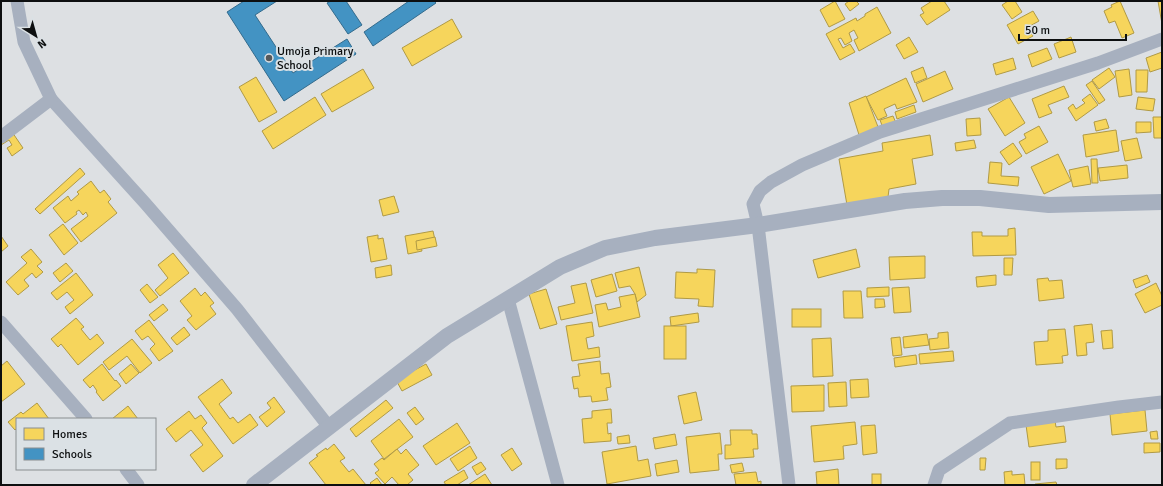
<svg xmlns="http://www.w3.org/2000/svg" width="1163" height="486" viewBox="0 0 1163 486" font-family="Signika,sans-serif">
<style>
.homes{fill:#f6d55c;stroke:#b09a45}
.schools{fill:#4393c3;stroke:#336b8d}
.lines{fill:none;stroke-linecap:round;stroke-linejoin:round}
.minor{stroke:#a7b0bf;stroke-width:13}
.tertiary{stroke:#a7b0bf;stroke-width:16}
.poi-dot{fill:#56585a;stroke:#dbe1e5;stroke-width:1.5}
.labels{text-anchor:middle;stroke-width:4;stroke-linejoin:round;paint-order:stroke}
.poi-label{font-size:12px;fill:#0d0f10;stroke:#dbe1e5;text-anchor:start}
</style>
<rect width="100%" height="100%" fill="#dde0e3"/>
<g class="homes">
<polygon points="835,1 845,19 829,27 820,10"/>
<polygon points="849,1 856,1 859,4 850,11 845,4"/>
<polygon points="932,1 944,1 950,10 927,25 920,15 924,13 921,8"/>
<polygon points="1008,1 1015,1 1022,12 1012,19 1002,5"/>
<polygon points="1120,1 1134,33 1122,38 1115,21 1109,23 1104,11 1112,7 1111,5"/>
<polygon points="1158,1 1162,1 1162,24"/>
<polygon points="877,7 891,33 859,51 854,40 858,38 854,30 849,33 852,41 845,45 841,38 838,39 843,48 850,44 855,52 840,60 826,34 856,18 857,21 865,16 865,14"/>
<polygon points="1033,11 1039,21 1028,27 1033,36 1018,44 1007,25"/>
<polygon points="452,19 462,37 412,66 402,48"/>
<polygon points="909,37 918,52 904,59 896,45"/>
<polygon points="1071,37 1076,52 1059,58 1054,44"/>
<polygon points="1047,48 1052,59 1032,67 1028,55"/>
<polygon points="1162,52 1162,68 1150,72 1146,58"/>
<polygon points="1013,58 1016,69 996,75 993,64"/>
<polygon points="923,67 927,78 915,83 911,72"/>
<polygon points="1109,68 1115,77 1099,89 1092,80"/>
<polygon points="363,69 374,88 332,112 321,94"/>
<polygon points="1129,69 1132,95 1119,97 1115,71"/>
<polygon points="1136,70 1148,70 1147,92 1136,92"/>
<polygon points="945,71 953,89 923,102 916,84"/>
<polygon points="256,77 277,112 259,122 239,87"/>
<polygon points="906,78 917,102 897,109 895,104 884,109 887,116 878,120 866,97"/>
<polygon points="1092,81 1105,100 1099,104 1086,85"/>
<polygon points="1064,86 1069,97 1048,105 1052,113 1039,118 1032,99"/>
<polygon points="1090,94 1098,105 1076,121 1068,108 1073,104 1076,109 1085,103 1082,100"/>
<polygon points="866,96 880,132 860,138 849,103"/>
<polygon points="315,97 326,115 273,149 262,131"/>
<polygon points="1009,97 1025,123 1005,136 988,109"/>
<polygon points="1138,97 1155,99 1153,111 1136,109"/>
<polygon points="914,105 916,112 897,119 895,112"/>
<polygon points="893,116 896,123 883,128 880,120"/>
<polygon points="1153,117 1162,117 1162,138 1154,138"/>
<polygon points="980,118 981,135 967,136 966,119"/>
<polygon points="1106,119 1109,128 1096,131 1094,122"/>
<polygon points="1136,122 1151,122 1151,132 1136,133"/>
<polygon points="1039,126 1048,142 1026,154 1019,142 1026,138 1024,134"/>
<polygon points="10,129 23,148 12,156 7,148 12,145 9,140 1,145 1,136"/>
<polygon points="1116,130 1119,151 1086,157 1083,135"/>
<polygon points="930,135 933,155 912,159 916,184 889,189 888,197 847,205 839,159 883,151 882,143"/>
<polygon points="1137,138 1142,158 1125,161 1121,141"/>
<polygon points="974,140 976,148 956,151 955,143"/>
<polygon points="1013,143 1022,156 1009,165 1000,152"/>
<polygon points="1058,154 1071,181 1044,194 1031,167"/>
<polygon points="1091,159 1097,159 1098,183 1092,183"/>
<polygon points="990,162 1002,163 1001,176 1019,177 1018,186 988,183"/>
<polygon points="1127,165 1128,178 1100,181 1098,168"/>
<polygon points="1088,166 1091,184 1073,187 1069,170"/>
<polygon points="80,168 85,174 40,214 35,209"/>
<polygon points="91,181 100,193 104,190 111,199 108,202 117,213 81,242 71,229 88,216 86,212 83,215 79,210 76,212 77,214 65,223 53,208 68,196 71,201 79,194 77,192"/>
<polygon points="394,196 399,212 383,216 379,200"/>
<polygon points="63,224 78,243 64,255 49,235"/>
<polygon points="1015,228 1016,255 973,256 972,232 982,232 982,236 1008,236 1008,229"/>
<polygon points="433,231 435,240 420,242 422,251 408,254 405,236"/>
<polygon points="378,235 378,239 383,238 387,259 371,262 367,237"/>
<polygon points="1,236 8,246 1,252"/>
<polygon points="435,237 437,246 417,250 416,241"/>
<polygon points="31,249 42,262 37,266 43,272 36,278 32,273 24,280 29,286 18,295 6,282 27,263 21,257"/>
<polygon points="856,249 860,267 818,278 813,260"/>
<polygon points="173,253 189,273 160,296 155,290 168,278 158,265"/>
<polygon points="925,256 925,278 890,280 889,257"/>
<polygon points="1004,258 1013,258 1012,275 1004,275"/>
<polygon points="66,263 73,271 60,282 53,273"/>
<polygon points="391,265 392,275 376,278 375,268"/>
<polygon points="639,267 646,295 637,302 635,294 630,286 619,288 615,273"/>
<polygon points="697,269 715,270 713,307 698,306 699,299 675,298 676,272 697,273"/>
<polygon points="76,273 93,295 70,314 65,307 74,300 67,292 57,300 51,293"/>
<polygon points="612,274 617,291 596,297 591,280"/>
<polygon points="996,275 996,285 977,287 976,277"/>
<polygon points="1147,275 1150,282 1136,288 1133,280"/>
<polygon points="1048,278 1049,281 1062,280 1064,298 1039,301 1037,279"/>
<polygon points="586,283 593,313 561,320 558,307 575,303 571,286"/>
<polygon points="1156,283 1162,296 1162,305 1145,313 1135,294"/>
<polygon points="147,284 158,297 150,303 140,290"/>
<polygon points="889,287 889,296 867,297 867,288"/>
<polygon points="909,287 911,312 894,313 892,288"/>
<polygon points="195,288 201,296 205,292 214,303 210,306 216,314 196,330 187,320 192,316 180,301"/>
<polygon points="546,289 557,324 540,329 529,294"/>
<polygon points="843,291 861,291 863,318 844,318"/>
<polygon points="635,294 640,317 599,327 595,305 606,303 608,310 621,307 619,297"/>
<polygon points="875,299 884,299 885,307 875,308"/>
<polygon points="163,304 168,310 154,321 149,315"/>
<rect x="792" y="309" width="29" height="18"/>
<polygon points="698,313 699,322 671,326 670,317"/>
<polygon points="76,318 84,327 81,329 90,340 97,334 104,343 78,365 61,344 58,347 51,339"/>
<polygon points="149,320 173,351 159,361 150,349 155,344 148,336 142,340 135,331"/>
<polygon points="592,322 594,336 586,338 588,349 599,347 600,357 572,361 566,326"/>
<polygon points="1092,324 1094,342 1086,343 1087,355 1077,356 1074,326"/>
<rect x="664" y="326" width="22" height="33"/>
<polygon points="184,327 190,335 177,345 171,338"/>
<polygon points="1065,329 1068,355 1062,356 1063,363 1036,365 1034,342 1048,341 1048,330"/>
<polygon points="1112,330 1113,348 1103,349 1101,331"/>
<polygon points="948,332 949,348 930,350 929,339 938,338 938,333"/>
<polygon points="927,334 929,345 904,348 903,337"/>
<polygon points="900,337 902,355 893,356 891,338"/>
<polygon points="831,338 833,376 813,377 812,339"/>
<polygon points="132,339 152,363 140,373 127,356 109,370 103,362"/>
<polygon points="953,351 954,361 920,364 919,354"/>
<polygon points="916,355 917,364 895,367 894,358"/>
<polygon points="7,361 25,384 1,402 1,366"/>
<polygon points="600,361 601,374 609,373 611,387 606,388 608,400 592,402 591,396 579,397 578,388 574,389 572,377 580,376 578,364"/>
<polygon points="102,364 115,381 116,380 121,386 103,401 96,392 97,391 93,385 90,388 83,380"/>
<polygon points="131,364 139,373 126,384 119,374"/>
<polygon points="426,364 432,375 402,391 396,380"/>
<polygon points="222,379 232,393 219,404 230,419 233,417 238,423 250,414 258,425 233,444 198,397"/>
<polygon points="868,379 869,397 851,398 850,380"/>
<polygon points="846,382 847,406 829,407 828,383"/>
<polygon points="824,385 824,411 792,412 791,386"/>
<polygon points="696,392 702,420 684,424 678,396"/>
<polygon points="274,397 285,412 267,427 259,417 271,408 267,403"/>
<polygon points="386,400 393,408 356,437 350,429"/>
<polygon points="37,403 49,419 17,419 17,428 15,430 8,422 21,412 23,414"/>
<polygon points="128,406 138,419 112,419"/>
<polygon points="415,407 424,419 416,425 407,413"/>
<polygon points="611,409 612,423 607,423 608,434 611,433 611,441 584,443 582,419 592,418 592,411"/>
<polygon points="1145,410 1147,431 1112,435 1110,414"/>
<polygon points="189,411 195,419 201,415 207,423 202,428 223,456 203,472 190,455 203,445 191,430 176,442 166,429"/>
<polygon points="399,419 413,437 384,459 371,441"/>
<polygon points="1055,421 1056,427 1064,426 1066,442 1029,447 1026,425"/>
<polygon points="855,422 857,444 843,446 844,459 814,462 811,426"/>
<polygon points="457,423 470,443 436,465 423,446"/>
<polygon points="875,425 877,453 863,455 861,426"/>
<polygon points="730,430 752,430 752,434 757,434 758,449 753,449 754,457 725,459 725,445 731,445"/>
<polygon points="1157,431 1158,439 1151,439 1150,432"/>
<polygon points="720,433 722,454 718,454 719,470 690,473 686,437"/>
<polygon points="675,434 677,445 655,449 653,438"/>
<polygon points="629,435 630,443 618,444 617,437"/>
<polygon points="1144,443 1160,443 1160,452 1144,453"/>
<polygon points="334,444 345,458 340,461 349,472 353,469 366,485 326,485 309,463 318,456 316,455 326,448 327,450"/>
<polygon points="470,446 477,458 458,471 450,459"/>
<polygon points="636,446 638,461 648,459 651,476 607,484 602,452"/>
<polygon points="512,448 522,464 512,471 501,455"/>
<polygon points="397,449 401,454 406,449 419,465 408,474 413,480 407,485 399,485 392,477 385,484 375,473 379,470 374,464 382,458 384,460"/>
<polygon points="980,458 986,458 985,470 980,470"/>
<polygon points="1056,459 1067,459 1067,468 1056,469"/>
<polygon points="677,460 679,472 657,476 655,464"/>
<polygon points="481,462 486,469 477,475 472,467"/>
<rect x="1031" y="462" width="9" height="18"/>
<polygon points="742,463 744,471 732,473 730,465"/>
<polygon points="838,469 839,485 817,485 816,472"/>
<polygon points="464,470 468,478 457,485 446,485 444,482"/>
<polygon points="1012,471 1012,475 1024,474 1025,485 1005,485 1004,472"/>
<polygon points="756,472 758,482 761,481 761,485 736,485 734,474"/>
<polygon points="485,474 492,485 468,485"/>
<rect x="872" y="474" width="9" height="11"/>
<polygon points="377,478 382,485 372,485 370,483"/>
<polygon points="1056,482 1057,485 1035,485 1035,484"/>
</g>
<g class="schools">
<polygon points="244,1 277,1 255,15 293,73 347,39 356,54 284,101 227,12"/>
<polygon points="331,1 346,1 362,25 348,34 327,3"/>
<polygon points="409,1 434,1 436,3 373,46 364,32"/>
</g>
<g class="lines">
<g class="minor">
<polyline points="17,1 24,42 51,99 145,203 237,309 329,427"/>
<polyline points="1,137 51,99"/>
<polyline points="508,299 558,485"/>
<polyline points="1,322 86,419"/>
<polyline points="126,469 138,485"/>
<polyline points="789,485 758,225 753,204 760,191 771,182 802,165 880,132 1098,63 1162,39"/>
<polyline points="934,485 939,470 1010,423 1119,407 1162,402"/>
</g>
<polyline class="tertiary" points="254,485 447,336 560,267 605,248 655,238 758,225 905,201 942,198 980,198 1049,205 1162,202"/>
</g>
<circle class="poi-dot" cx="269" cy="58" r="4"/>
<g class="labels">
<g class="poi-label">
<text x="277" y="55">Umoja Primary<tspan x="277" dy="14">School</tspan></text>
</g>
</g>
<rect width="1163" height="486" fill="none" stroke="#0d0f10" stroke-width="4"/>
<rect x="16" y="418" width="140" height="52" fill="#dbe1e5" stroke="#898d90"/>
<rect x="24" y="428" width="20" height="12" fill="#f6d55c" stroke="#898d90"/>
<text x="52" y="438" font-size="12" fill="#0d0f10">Homes</text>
<rect x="24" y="448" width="20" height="12" fill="#4393c3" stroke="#898d90"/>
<text x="52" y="458" font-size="12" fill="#0d0f10">Schools</text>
<g transform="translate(36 36) rotate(143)" stroke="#dbe1e5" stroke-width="3" paint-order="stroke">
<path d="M0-3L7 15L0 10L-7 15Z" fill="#0d0f10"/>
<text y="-6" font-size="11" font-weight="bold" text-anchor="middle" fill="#0d0f10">N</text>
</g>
<path d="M1019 34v6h107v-6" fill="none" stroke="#0d0f10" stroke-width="2"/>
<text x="1025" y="34" font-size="12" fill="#0d0f10" stroke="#dbe1e5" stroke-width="3" paint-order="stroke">50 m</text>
</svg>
